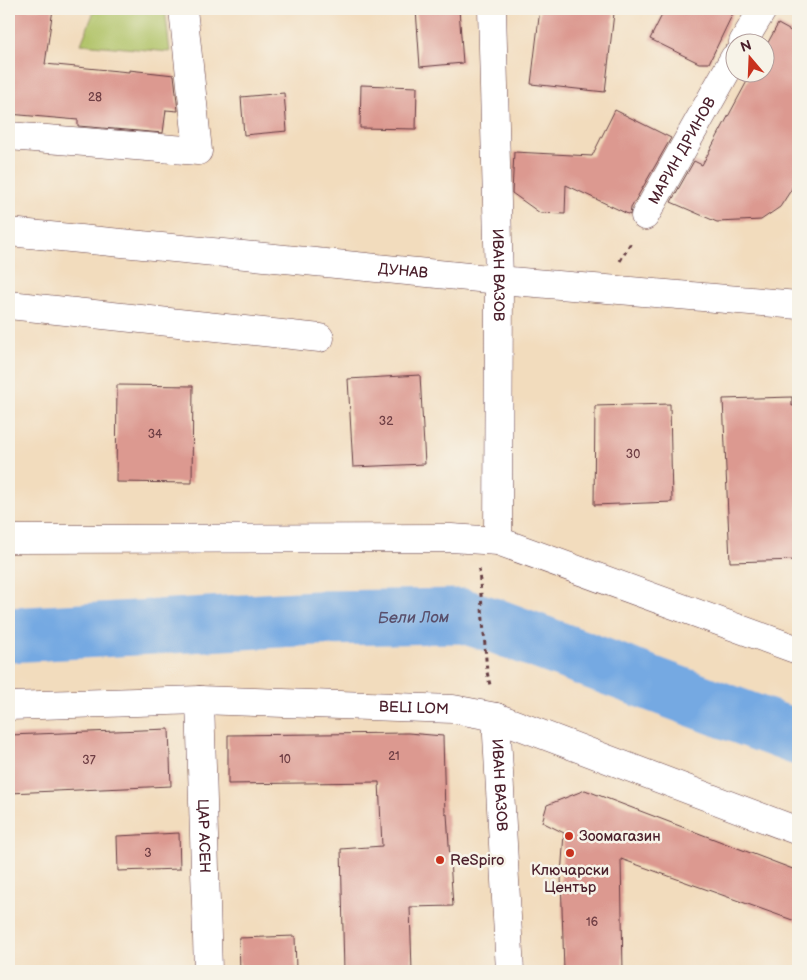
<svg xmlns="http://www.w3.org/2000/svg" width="807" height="980" viewBox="0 0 807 980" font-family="'Balsamiq Sans',sans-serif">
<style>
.green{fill:#b0c367;stroke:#7d7149}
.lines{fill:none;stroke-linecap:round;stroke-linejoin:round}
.river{stroke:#75a9e2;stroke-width:55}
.building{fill:#dc9990}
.minor-casing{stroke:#633b41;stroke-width:29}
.path{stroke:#633b41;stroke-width:3;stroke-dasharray:4 4;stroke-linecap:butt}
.minor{stroke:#fff;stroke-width:28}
.poi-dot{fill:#c8321e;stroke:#f7f3e8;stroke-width:2}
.labels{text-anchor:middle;stroke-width:5;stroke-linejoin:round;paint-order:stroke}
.number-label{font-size:12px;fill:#6e3e44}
.street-label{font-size:15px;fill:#4a1f2b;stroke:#f7f3e8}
.poi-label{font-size:15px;fill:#4a1f2b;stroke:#f7f3e8;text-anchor:start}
.water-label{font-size:16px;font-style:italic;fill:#594f6b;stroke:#f7f3e8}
</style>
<rect width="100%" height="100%" fill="#f7f3e8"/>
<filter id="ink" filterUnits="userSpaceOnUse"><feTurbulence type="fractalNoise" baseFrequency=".02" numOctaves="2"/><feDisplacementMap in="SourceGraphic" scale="10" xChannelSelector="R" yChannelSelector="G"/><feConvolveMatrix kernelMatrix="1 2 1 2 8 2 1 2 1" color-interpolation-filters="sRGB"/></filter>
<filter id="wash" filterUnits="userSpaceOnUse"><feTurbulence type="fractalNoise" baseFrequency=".0096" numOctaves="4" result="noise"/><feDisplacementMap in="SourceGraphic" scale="20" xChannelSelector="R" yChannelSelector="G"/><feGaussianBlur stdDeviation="1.12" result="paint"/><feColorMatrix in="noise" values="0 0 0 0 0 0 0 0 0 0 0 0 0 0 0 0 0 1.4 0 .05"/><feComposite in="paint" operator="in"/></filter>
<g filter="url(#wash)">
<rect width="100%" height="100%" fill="#f2dcbd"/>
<polygon class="green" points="95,9 165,9 170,52 81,44"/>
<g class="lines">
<path class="river" id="s1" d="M9,635L316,618L463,616L496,626L798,738"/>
</g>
<g id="blocks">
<g class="building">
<polygon points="9,9 53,9 45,64 129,72 129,70 174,75 178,111 166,110 163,133 78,126 78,120 9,114"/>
<polygon points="416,9 459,9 463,63 420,67"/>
<polygon points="540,9 575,9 614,13 605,92 531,84"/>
<polygon points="665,9 735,9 709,63 699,63 650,39"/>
<polygon points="778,24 798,35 798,174 791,190 780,207 761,220 717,222 671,202 694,161 702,165 752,72 764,72 764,50"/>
<polygon points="361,85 417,87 416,129 360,128"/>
<polygon points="284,93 287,131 244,135 241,97"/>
<polygon points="615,110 671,138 631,208 630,215 566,185 565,214 540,213 512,193 514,152 592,156"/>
<polygon points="420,375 425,464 353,467 348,379"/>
<polygon points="117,385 193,386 192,483 116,482"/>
<polygon points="792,397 792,406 798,405 798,560 730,562 723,399"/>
<polygon points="670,404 672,502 594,505 595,406"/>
<polygon points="169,729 171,786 9,793 9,735"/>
<polygon points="408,733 443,736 445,814 447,814 453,906 410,907 412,971 344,971 341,849 382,846 379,782 228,784 228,735"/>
<polygon points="585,790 798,871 798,922 621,859 623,971 564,971 561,876 564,833 542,822 547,805"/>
<polygon points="179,833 180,869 118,871 117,836"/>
<polygon points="295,936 296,970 240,971 239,938"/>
</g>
</g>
</g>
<g filter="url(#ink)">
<use href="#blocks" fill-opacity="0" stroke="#633b41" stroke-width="1"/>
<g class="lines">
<g class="minor-casing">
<g id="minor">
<path id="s2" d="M492,9L499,280L498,541"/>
<polyline points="743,42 763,9"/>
<polyline points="9,136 198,151 183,9"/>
<path id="s3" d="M645,216L734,58"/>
<path id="s4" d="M9,232L499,280L798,305"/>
<polyline points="9,305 320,338"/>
<polyline points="9,539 451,538 498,541 798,650"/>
<path id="s5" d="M200,700L208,971"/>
<path id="s6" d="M9,706L200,700L453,709L496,717L798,831"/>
<path id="s7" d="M496,717L510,971"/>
</g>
</g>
<g class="path">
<polyline points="620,261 632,241"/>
<polyline points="479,569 487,672 490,685"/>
</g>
<use href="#minor" class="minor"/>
</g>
</g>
<g class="poi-dot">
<circle cx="569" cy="836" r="5"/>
<circle cx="570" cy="853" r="5"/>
<circle cx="440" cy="860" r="5"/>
</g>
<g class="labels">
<g class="number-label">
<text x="95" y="101">28</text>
<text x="386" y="425">32</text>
<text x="155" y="438">34</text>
<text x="633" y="458">30</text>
<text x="394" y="760">21</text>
<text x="285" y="763">10</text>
<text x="89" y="764">37</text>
<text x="148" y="857">3</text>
<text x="592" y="926">16</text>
</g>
<g class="street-label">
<text dy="5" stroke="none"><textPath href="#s3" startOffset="75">МАРИН ДРИНОВ</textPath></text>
<text dy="5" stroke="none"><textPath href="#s4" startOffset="396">ДУНАВ</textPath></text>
<text dy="5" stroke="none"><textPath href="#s2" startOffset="266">ИВАН ВАЗОВ</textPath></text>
<text dy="5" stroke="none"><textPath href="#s6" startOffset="405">BELI LOM</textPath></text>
<text dy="5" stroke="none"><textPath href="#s7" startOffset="68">ИВАН ВАЗОВ</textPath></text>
<text dy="5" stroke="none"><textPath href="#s5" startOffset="136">ЦАР АСЕН</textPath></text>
</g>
<g class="poi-label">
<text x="579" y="841">Зоомагазин</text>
<text x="450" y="865">ReSpiro</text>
<text x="570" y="875" text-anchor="middle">Ключарски<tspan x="570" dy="17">Център</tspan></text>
</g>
<g class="water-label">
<text dy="6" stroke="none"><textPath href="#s1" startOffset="405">Бели Лом</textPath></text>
</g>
</g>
<rect width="807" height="980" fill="none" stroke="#f7f3e8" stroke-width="30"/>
<g transform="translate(750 58) rotate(341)"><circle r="24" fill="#f7f3e8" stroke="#b29e9c"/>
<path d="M0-4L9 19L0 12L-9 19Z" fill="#c8321e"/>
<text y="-8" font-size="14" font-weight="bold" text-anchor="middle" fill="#4a1f2b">N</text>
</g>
</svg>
